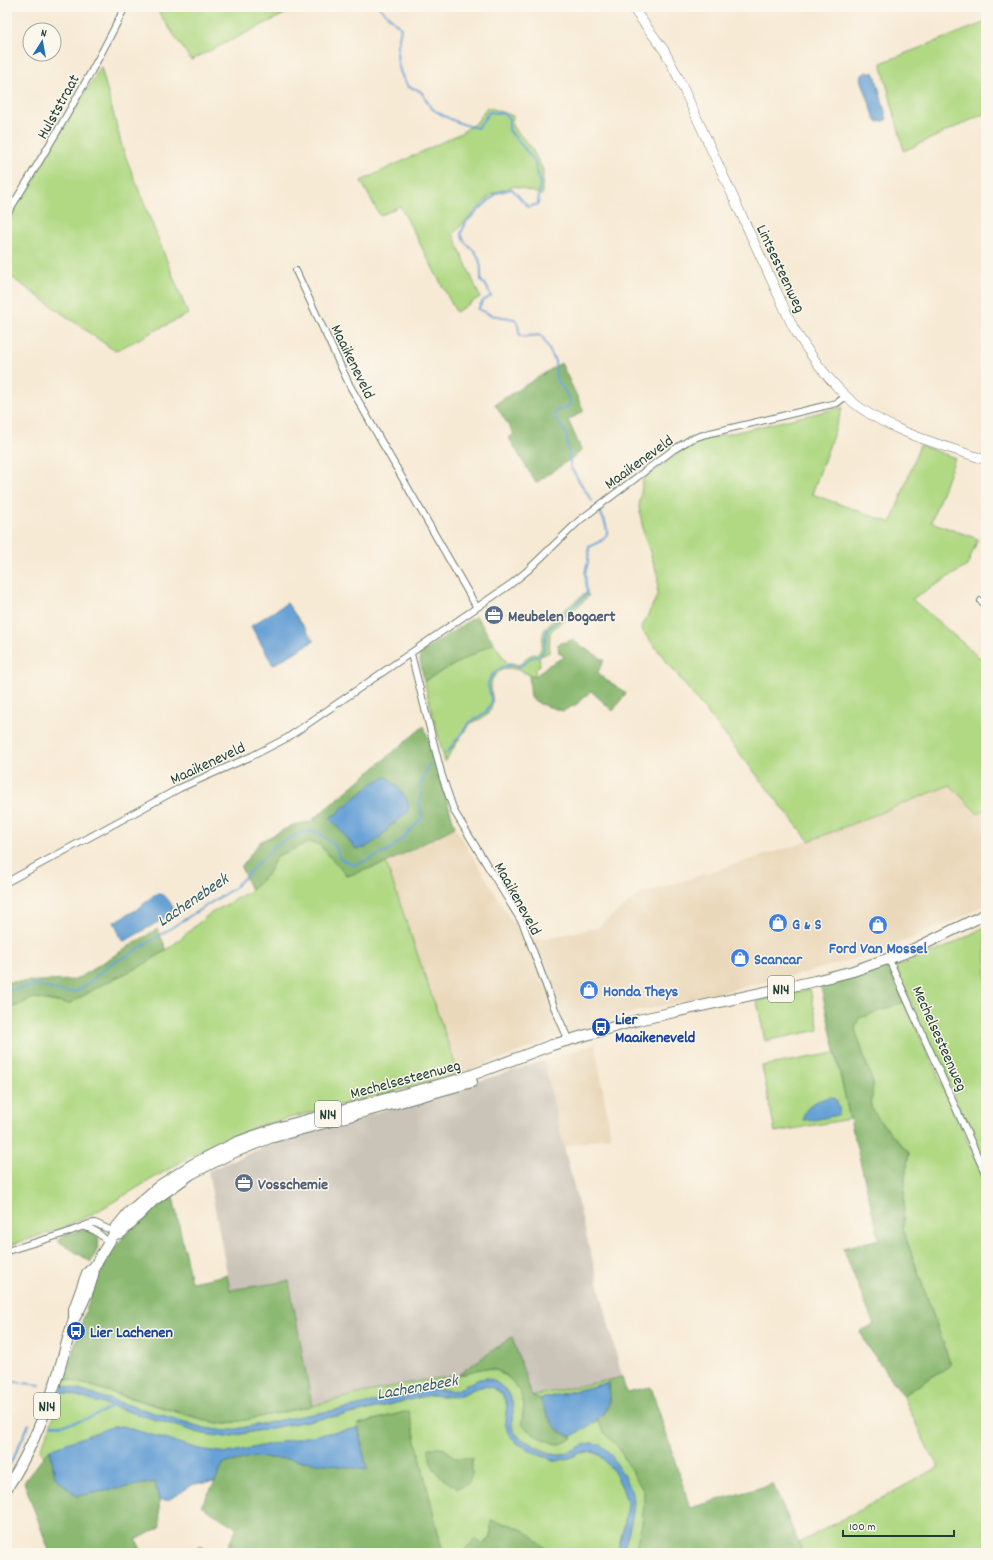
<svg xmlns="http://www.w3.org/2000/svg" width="993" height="1560" viewBox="0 0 993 1560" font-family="Dekko,sans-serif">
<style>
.built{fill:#ead8ba}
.industrial{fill:#cac3b8}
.green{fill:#b1d984;stroke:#688b5c;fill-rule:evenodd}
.forest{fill:#8cb972;stroke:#567b53;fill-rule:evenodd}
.water{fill:#67a1d6;stroke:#436f85}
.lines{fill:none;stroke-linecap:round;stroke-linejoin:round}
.stream{stroke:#67a1d6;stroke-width:2}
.street-casing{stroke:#6b7a6c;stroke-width:8}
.secondary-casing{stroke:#6b7a6c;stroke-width:10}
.primary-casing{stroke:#6b7a6c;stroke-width:12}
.street{stroke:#fff;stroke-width:6}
.secondary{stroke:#fff;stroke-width:9}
.primary{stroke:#fff;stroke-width:10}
.labels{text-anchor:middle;stroke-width:3;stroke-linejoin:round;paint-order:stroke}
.shield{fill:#fbf7ec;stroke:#61756b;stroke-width:1}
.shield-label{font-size:15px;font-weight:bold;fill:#1f3d34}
.street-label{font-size:16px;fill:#1f3d34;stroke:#fbf7ec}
.service-label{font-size:16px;font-weight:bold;fill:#4e5e75;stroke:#fbf7ec;text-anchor:start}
.shop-label{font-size:16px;font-weight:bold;fill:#366cbe;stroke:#fbf7ec;text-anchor:start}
.transit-label{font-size:16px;font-weight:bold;fill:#164399;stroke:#fbf7ec;text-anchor:start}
.water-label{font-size:17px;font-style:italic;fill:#355b65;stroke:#fbf7ec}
</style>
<rect width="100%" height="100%" fill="#fbf7ec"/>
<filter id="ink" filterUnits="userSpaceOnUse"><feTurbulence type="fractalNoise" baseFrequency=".025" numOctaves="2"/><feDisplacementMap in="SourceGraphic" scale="8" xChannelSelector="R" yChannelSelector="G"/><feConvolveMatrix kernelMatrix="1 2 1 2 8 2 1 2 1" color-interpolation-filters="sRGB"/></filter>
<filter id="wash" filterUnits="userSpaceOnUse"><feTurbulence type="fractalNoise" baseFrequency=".012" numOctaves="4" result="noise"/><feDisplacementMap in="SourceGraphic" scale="16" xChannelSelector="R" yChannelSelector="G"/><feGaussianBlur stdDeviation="0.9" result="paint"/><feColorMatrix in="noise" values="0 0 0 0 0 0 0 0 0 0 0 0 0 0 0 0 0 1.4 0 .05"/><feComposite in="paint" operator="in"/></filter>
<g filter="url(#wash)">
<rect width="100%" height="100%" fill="#f7ead5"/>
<g class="built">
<polygon points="950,785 978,814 986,808 986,904 964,916 876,953 792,976 635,1012 573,1031 459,1075 386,863 455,827 525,943 534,940 597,928 638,895 809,841"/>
<polygon points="595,1044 611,1136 564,1147 544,1061"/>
</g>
<polygon class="industrial" points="544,1061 564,1147 622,1377 532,1396 512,1338 457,1375 414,1382 353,1395 312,1406 289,1281 230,1290 208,1171 266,1146"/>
<g class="green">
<polygon points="155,7 299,7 191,60"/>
<polygon points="986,22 986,113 904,151 881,63"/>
<polygon points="101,67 123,150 188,314 115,351 7,274 7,220"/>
<polygon points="487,107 513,116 512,126 531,147 543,170 542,195 514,186 492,194 453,234 480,297 456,312 400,206 380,216 361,181 461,133 477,122"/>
<polygon points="843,407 812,494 891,523 920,445 955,458 931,522 978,539 967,566 912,599 986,663 986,808 978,814 950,785 809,841 641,629 657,596 658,576 644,535 639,507 643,479 688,447 711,438"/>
<path d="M586,593L589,596L550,632L549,652L539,657L540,665L535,670L536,676C527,675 520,669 510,668C503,667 491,676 491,684C490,696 497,701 488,713C485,719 475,720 470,724C462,733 452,752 445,762L424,681L494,643L507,663H512L518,665C522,664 523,661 526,658C530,655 534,654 539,653C543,646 542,638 544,631C547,622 577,600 586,593Z"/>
<polygon points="310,842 320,845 347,876 386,863 459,1075 262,1125 208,1146 91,1215 76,1221 63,1228 7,1246 7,1010 34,998 69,1004 105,983 141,966 167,950 208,915 251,890 267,875 277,856"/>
<polygon points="986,926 986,1167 895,967 949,946"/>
<polygon points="810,989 819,1030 765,1041 757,1001"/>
<polygon points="904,1002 986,1181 986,1553 803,1553 799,1543 939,1467 928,1450 903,1395 951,1365 903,1230 905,1178 909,1153 880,1121 871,1107 873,1084 855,1029 859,1018"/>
<polygon points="835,1053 850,1119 775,1132 762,1066"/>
<path d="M488,1368C505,1372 519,1384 523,1401C525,1407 522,1412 522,1417C522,1421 525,1426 526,1429L555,1443L573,1438L572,1436L597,1421L607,1436L618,1447L644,1492V1503L642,1524L634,1553H623L631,1523L633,1494L610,1454L601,1445L591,1443L568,1452L557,1455L542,1449L520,1438L513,1430L512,1425L513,1404L511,1398L506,1390L493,1380L488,1378L479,1379L456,1391L431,1389L354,1407L301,1416L226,1431L204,1428L62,1385L64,1378L206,1421L225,1424L235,1422L312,1406L353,1395L414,1382L466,1374L476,1369Z"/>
<polygon points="609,1380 608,1383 540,1399 532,1396"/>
<path d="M480,1386L491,1387L502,1394L507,1405L505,1421L508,1433L517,1443L527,1449L570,1458L580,1453L589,1452L597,1453L602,1457L614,1472L622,1487L627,1502L625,1522L617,1553H544L546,1549L491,1521V1538L483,1544L476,1538L462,1553H443L408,1411L358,1424V1428L305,1437L228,1453L199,1449L66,1444L50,1449L44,1457L40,1450L51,1425L60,1392L77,1396L203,1434L226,1437L302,1422L356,1413L417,1398L431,1395L450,1397L464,1394ZM443,1448L456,1458L458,1488Z"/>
</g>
<g class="forest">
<polygon points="561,363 584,411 568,420 582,451 536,483 509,438 514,434 495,404"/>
<polygon points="476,616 494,643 424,681 419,654"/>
<polygon points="572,640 604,660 597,674 626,693 613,711 591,691 577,704 563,711 540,704 531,698 529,675 536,676 547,666 565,657 559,653 558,644"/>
<path d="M424,726L455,827L386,863L347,876L320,845L310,842L277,856L267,875L251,890L241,867L260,842L293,825L310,822ZM364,790L408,812L399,819L396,823L389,826L387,831L365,848L356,849L335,822C341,802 355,804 364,790Z"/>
<polygon points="157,929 167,950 141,966 105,983 69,1004 34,998 7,1010 7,982 75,980"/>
<polygon points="890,967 904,1002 859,1018 855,1029 873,1084 871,1107 880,1121 909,1153 905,1178 903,1230 951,1365 903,1395 868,1347 860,1331 874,1325 843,1248 879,1239 850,1119 821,987 855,978"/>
<path d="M172,1192L191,1282L227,1275L230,1290L289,1281L312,1406L235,1422L217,1423L64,1378C78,1341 87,1295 107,1261C117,1243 131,1227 146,1214C154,1206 162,1198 172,1192Z"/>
<path d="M84,1230C107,1231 98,1249 91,1262L58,1241L65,1235Z"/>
<path d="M512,1337L532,1396L540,1399C545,1410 550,1426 562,1433C566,1435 570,1435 573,1438C569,1440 564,1444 559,1444C552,1445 525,1430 522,1424C521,1419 524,1414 524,1409C524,1393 512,1377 497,1370C483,1364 472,1374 459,1374Z"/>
<polygon points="622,1377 626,1392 651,1387 690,1508 773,1484 803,1553 634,1553 642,1524 644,1503 644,1492 618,1447 607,1436 597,1421 608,1407 610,1396 609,1380"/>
<polygon points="409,1411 443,1553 194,1553 199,1546 225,1552 237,1528 201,1506 215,1482 223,1464 251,1457 289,1459 367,1469 358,1424"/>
<path d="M429,1448H443L456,1458H472V1473L469,1483L458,1488C440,1478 429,1470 429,1448Z"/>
<polygon points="50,1449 55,1477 77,1496 155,1481 159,1500 160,1527 136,1540 143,1553 50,1553 24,1482"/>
<path d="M491,1521C518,1525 528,1530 546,1549L544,1553H462L476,1538L483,1544L491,1538Z"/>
</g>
<g class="water">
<polygon points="866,72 872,72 875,74 887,119 885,121 877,122 875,119 861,79 862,75"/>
<polygon points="287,603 314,641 273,665 251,626"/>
<path d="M385,777L389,778C398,788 411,798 408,812C402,817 396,821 390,826C387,828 389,828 386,831C380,838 366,850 356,849L330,818L332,816L337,814L343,807L348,805L350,801L362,793L371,784Z"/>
<path d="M158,894C166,894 171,903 174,910L172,914L125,941L122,940L114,922L138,909L154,895Z"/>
<path d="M832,1097L835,1098C838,1103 841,1109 838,1115L814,1120H803C803,1106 820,1098 832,1097Z"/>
<path d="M487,1378C499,1382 512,1393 513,1406C514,1418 507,1427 519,1437C526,1443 548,1455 558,1455C561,1455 566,1453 569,1452C576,1449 584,1443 592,1443C594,1443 599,1444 601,1445C611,1450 634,1491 634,1502C633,1520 627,1536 623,1553H617L625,1522L627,1502L622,1487L614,1472L602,1457L594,1452L580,1453L570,1458L557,1461L539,1455L517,1443L508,1433L506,1426L505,1421L507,1405L505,1400L502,1394L496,1389L486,1386L473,1389L457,1397L431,1395L417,1398L356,1413L302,1422L226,1437L203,1434L77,1396L60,1392L62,1385L204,1428L226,1431L301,1416L354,1407L431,1389L455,1391L479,1379Z"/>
<path d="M608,1383C614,1413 595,1423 572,1436C553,1431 548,1415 540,1399Z"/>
<polygon points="122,1426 199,1449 227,1453 305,1437 358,1428 367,1470 289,1459 251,1457 223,1464 215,1482 194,1484 168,1500 159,1500 155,1482 77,1496 55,1477 50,1449 111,1427"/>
</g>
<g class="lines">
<g class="stream">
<path d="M379,7L401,28C396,52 394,65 408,87C429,90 422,101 434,110C446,118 463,125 477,128L483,121L489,112L505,114L509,119V130L534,160L540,181L538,204L528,207L512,189L497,193L466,222L461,233C466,246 466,242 474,251C482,260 481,270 481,281L487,287L491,296L483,301L478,309L491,315L515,319C519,324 518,330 520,336C528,338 535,333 542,336L555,361L556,379L565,391L570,400V404L566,408L555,411L554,416L566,434L571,468L592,501"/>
<path d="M446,754L470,722L485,713L492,702C491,697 488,689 488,684C489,675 501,666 509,665C512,665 515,666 518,667C529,663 526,657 540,656L544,650L547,630L587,594L585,573L588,562L589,547C611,537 611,534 600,512"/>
<polyline points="7,991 38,985 58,991 75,992 86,985 110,964 127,956 234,888 276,845 304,832 318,832 335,846 340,859 354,865 387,852 403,838 422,818 420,804 421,783 430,763"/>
<polyline points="7,1381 40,1385"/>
<path d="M51,1425C72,1426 95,1417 112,1406"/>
<polyline points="7,1470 18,1448 29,1424"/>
</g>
</g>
</g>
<g filter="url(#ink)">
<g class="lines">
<g class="street-casing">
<g id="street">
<path d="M7,214C49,147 90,78 125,7"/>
<polyline points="296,271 350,386 381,441 476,606"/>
<polyline points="981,601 986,604"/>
<polyline points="411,654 442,776 454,811 523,924 554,1007 569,1041"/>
<polyline points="7,882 180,788 252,756 287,738 511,584 527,571 580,520 673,450 691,439 706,434 837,403 846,396"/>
<polyline points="886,958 891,964 986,1175"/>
<path d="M84,1227C96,1229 100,1235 109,1243"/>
<polyline points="7,1251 66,1233 89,1224 95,1223 110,1230 114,1234"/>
</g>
</g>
<g class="secondary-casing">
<path id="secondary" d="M632,7L664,50L678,77L793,327C808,352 824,375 845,395C881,430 940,444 986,460"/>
</g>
<g class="primary-casing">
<g id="primary">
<polyline points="114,1234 121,1233 153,1201 191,1174 230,1154 270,1138 472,1082"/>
<polyline points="74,1319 74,1309 87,1273 94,1267 114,1234 115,1229 129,1212 159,1186 193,1164 235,1143 254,1136 284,1126 464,1078 552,1045 638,1020 815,981 853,971 910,951 986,914"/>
<path d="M7,1488C28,1456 43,1420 55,1384C62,1362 67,1340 74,1319C82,1306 94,1281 94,1267"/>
</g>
</g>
<use href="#street" class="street"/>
<use href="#secondary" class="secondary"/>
<use href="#primary" class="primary"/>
</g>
</g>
<defs>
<g id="office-disc" transform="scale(1)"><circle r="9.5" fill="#5c6f8a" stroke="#fbf7ec"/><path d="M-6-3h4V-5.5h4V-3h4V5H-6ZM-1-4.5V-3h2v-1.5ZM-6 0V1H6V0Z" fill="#fff"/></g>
<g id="shop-disc" transform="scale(1)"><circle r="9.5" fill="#3f7fe0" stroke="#fbf7ec"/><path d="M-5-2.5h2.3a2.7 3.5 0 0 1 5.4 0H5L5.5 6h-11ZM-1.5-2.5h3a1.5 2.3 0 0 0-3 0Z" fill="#fff"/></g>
<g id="bus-disc" transform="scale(1)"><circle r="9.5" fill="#1a4fb4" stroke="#fbf7ec"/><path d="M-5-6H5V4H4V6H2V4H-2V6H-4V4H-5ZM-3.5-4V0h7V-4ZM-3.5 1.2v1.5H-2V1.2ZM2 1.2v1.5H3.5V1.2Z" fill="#fff"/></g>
</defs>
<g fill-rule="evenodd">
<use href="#office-disc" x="494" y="615"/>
<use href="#shop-disc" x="778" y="923"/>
<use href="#shop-disc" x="878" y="925"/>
<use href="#shop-disc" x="740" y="958"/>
<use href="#shop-disc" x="589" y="990"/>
<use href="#bus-disc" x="601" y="1027"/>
<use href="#office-disc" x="244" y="1183"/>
<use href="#bus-disc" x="76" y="1331"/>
</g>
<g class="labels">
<g class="shield">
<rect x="768" y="976" width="26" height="26" rx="3"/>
<rect x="315" y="1101" width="26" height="26" rx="3"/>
<rect x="34" y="1393" width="26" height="26" rx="3"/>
</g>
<g class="shield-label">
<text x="781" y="994">N14</text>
<text x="328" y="1119">N14</text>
<text x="47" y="1411">N14</text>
</g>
<g class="street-label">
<text transform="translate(57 106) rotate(-61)" y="6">Hulststraat</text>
<text transform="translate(782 268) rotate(65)" y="6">Lintsesteenweg</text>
<text transform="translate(354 361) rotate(64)" y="6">Maaikeneveld</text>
<text transform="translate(638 461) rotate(-36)" y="6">Maaikeneveld</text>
<text transform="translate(207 762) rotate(-25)" y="6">Maaikeneveld</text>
<text transform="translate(519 898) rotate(61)" y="6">Maaikeneveld</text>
<text transform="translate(941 1038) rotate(66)" y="6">Mechelsesteenweg</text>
<text transform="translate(405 1078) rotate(-15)" y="6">Mechelsesteenweg</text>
</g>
<g class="service-label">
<text x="508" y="621">Meubelen Bogaert</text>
<text x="258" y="1189">Vosschemie</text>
</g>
<g class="shop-label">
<text x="792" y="929">G &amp; S</text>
<text x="878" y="953" text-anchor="middle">Ford Van Mossel</text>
<text x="754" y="964">Scancar</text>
<text x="603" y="996">Honda Theys</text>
</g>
<g class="transit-label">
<text x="615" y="1024">Lier<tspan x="615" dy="18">Maaikeneveld</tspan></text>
<text x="90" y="1337">Lier Lachenen</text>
</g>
<g class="water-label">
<text transform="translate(192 899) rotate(-34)" y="6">Lachenebeek</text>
<text transform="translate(417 1386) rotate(-10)" y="6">Lachenebeek</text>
</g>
</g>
<rect width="993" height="1560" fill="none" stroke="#fbf7ec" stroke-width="24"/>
<g transform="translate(42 42) rotate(11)"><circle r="19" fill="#fbf7ec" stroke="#a3ada2"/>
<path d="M0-3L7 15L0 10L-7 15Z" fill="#1f6fb2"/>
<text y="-6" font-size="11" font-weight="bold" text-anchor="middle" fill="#1f3d34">N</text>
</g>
<path d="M843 1530v6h111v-6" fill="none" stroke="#1f3d34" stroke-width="2"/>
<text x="849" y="1530" font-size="12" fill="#1f3d34" stroke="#fbf7ec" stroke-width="3" paint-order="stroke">100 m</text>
</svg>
